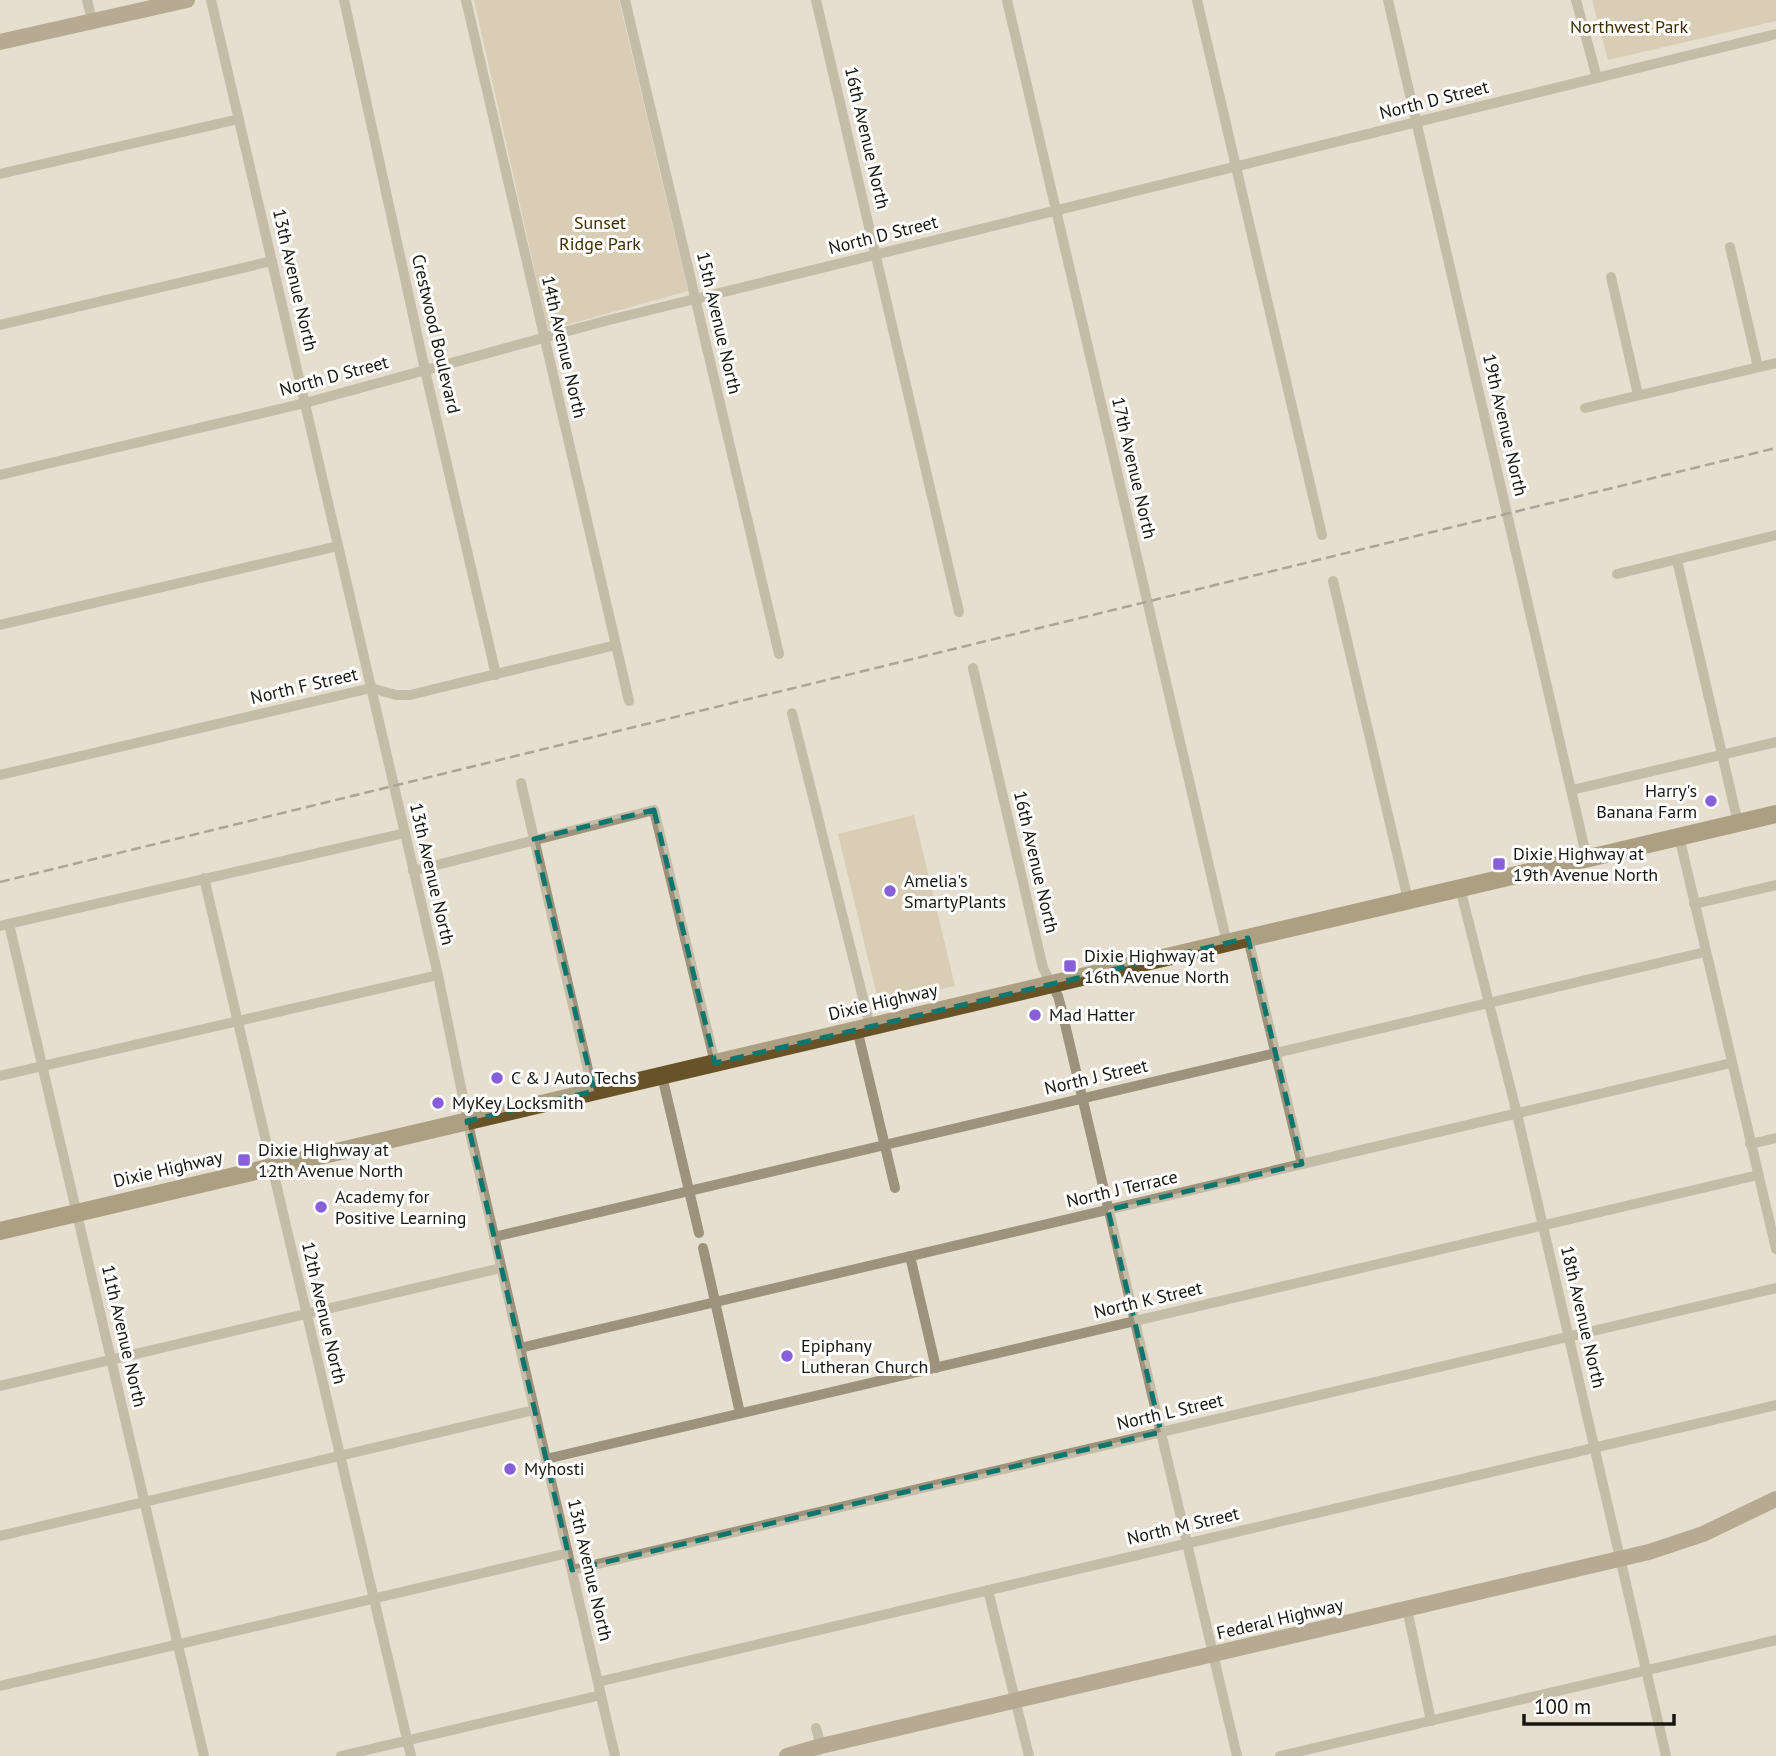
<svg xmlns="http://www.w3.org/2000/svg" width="1776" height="1756" viewBox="0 0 1776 1756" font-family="'PT Sans',sans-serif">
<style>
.green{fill:#c9b997}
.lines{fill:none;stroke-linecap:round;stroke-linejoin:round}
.street{stroke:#9d927b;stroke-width:10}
.secondary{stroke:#7d6d4b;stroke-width:16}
.primary{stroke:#675327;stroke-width:18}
.rail{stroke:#635f56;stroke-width:2.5;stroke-dasharray:10 5;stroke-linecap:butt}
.marked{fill:none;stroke:#0f766e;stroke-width:5;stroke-dasharray:14 9;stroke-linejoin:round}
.poi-dot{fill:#885fda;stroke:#fff;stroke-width:2.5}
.labels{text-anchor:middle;stroke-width:6;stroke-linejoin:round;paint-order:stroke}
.park-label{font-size:18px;fill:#3e2d00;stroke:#fff}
.street-label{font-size:18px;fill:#1a1712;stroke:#fff}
.poi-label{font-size:18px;fill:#1a1712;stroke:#fff;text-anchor:start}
</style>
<rect width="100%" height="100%" fill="#e6dece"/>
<g class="green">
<polygon points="474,0 619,0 688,291 548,330"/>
<polygon points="1592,0 1776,0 1776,21 1608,60"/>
<polygon points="914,815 955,986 879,1004 838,834"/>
</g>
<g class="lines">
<g class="street">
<polyline points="87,0 92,20"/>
<polyline points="211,0 438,975 471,1137 615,1756"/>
<polyline points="344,0 425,370 496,675"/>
<polyline points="466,0 629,701"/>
<polyline points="625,0 779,654"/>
<polyline points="816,0 959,612"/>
<polyline points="1007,0 1227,943"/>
<polyline points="1197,0 1322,535"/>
<polyline points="1388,0 1587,859"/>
<polyline points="1576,0 1597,78"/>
<polyline points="0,174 239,119"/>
<polyline points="1730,247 1758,367"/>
<polyline points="1611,277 1638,395"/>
<polyline points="0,325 272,261"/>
<polyline points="1585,408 1776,363"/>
<polyline points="0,475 305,403 605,321 1776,34"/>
<polyline points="1677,560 1738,823"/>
<polyline points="1617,574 1776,535"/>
<polyline points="1333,581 1408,900"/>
<polyline points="0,625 338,546"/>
<polyline points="973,668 1043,968 1058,996 1061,1007 1237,1756"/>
<polyline points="792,713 870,1026"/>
<polyline points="0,775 371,688 396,695 410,695 616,645"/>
<polyline points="521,783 593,1091"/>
<polyline points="1572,790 1776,742"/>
<polyline points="1679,836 1776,1249"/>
<polyline points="413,871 654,810 715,1063"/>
<polyline points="204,878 411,1756"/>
<polyline points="1460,888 1517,1114 1666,1756"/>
<polyline points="1694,904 1776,885"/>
<polyline points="9,924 204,1756"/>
<polyline points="0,926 405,833"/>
<polyline points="1248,938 1302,1164"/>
<polyline points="857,1029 895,1188"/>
<polyline points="0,1076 438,975"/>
<polyline points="662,1076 699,1233"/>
<polyline points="1750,1144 1776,1138"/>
<polyline points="494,1237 1705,952"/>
<polyline points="703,1248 740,1413"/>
<polyline points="910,1256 936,1368"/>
<polyline points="520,1348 1731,1063"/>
<polyline points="0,1386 501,1268"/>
<polyline points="546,1459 1758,1175"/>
<polyline points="0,1536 534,1410"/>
<polyline points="572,1570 1776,1288"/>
<polyline points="988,1590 1029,1756"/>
<polyline points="1407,1609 1431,1721"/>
<polyline points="598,1682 1776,1405"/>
<polyline points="0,1686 568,1553"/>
<polyline points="816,1728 821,1746"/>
<polyline points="341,1756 601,1695"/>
<polyline points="1280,1756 1776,1640"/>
</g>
<g class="secondary">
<polyline points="0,42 187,0"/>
<polyline points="787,1756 821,1746 1649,1552 1703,1534 1776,1499"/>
</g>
<polyline class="primary" points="0,1231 1776,814"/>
<polyline class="rail" points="0,882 1776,448"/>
</g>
<path d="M0 0H1776V1756H0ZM654,810L715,1063L1248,938L1302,1164L1108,1210L1161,1432L572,1570L467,1121L594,1091L534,839Z" fill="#e6dece" fill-opacity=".55" fill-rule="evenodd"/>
<path class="marked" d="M654,810L715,1063L1248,938L1302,1164L1108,1210L1161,1432L572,1570L467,1121L594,1091L534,839Z"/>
<g class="poi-dot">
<circle cx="1711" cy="801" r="7"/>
<rect x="1492" y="857" width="14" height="14" rx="3.5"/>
<circle cx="890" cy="891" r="7"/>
<rect x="1063" y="959" width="14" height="14" rx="3.5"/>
<circle cx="1035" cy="1015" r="7"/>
<circle cx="497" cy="1078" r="7"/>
<circle cx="438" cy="1103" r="7"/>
<rect x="237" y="1153" width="14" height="14" rx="3.5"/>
<circle cx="321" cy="1207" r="7"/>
<circle cx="787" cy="1356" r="7"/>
<circle cx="510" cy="1469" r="7"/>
</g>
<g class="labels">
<g class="park-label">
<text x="1629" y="33">Northwest Park</text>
<text x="600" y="229">Sunset<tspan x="600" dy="21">Ridge Park</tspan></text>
</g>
<g class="street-label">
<text transform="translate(1434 100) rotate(-14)" y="6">North D Street</text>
<text transform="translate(867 138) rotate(77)" y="6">16th Avenue North</text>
<text transform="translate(883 235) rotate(-14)" y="6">North D Street</text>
<text transform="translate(295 280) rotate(77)" y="6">13th Avenue North</text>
<text transform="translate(719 323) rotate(77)" y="6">15th Avenue North</text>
<text transform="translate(436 334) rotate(77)" y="6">Crestwood Boulevard</text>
<text transform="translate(564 347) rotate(77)" y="6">14th Avenue North</text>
<text transform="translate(334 376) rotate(-15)" y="6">North D Street</text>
<text transform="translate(1505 425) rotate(77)" y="6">19th Avenue North</text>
<text transform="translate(1134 468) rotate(77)" y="6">17th Avenue North</text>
<text transform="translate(304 686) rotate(-13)" y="6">North F Street</text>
<text transform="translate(1036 862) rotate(77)" y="6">16th Avenue North</text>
<text transform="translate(432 874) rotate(77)" y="6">13th Avenue North</text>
<text transform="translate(883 1002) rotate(-13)" y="6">Dixie Highway</text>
<text transform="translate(1096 1077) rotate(-13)" y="6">North J Street</text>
<text transform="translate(168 1169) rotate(-13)" y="6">Dixie Highway</text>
<text transform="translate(1122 1189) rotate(-13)" y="6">North J Terrace</text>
<text transform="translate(1148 1300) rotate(-13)" y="6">North K Street</text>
<text transform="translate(324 1313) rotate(77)" y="6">12th Avenue North</text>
<text transform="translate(1583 1317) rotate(77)" y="6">18th Avenue North</text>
<text transform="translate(124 1336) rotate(77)" y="6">11th Avenue North</text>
<text transform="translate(1170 1412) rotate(-13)" y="6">North L Street</text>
<text transform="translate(1183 1526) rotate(-13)" y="6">North M Street</text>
<text transform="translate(590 1570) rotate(77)" y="6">13th Avenue North</text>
<text transform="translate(1280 1619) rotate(-13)" y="6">Federal Highway</text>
</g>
<g class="poi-label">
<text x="1697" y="797" text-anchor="end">Harry's<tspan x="1697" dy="21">Banana Farm</tspan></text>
<text x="1513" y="860">Dixie Highway at<tspan x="1513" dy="21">19th Avenue North</tspan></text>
<text x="904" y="887">Amelia's<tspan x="904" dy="21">SmartyPlants</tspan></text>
<text x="1084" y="962">Dixie Highway at<tspan x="1084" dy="21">16th Avenue North</tspan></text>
<text x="1049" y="1021">Mad Hatter</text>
<text x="511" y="1084">C &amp; J Auto Techs</text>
<text x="452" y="1109">MyKey Locksmith</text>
<text x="258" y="1156">Dixie Highway at<tspan x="258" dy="21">12th Avenue North</tspan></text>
<text x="335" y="1203">Academy for<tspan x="335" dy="21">Positive Learning</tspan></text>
<text x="801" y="1352">Epiphany<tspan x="801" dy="21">Lutheran Church</tspan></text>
<text x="524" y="1475">Myhosti</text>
</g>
</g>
<path d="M1524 1714v10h150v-10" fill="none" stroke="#1a1712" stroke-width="3.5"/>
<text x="1534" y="1714" font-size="21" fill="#1a1712" stroke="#ffffff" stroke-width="5" paint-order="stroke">100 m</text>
</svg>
